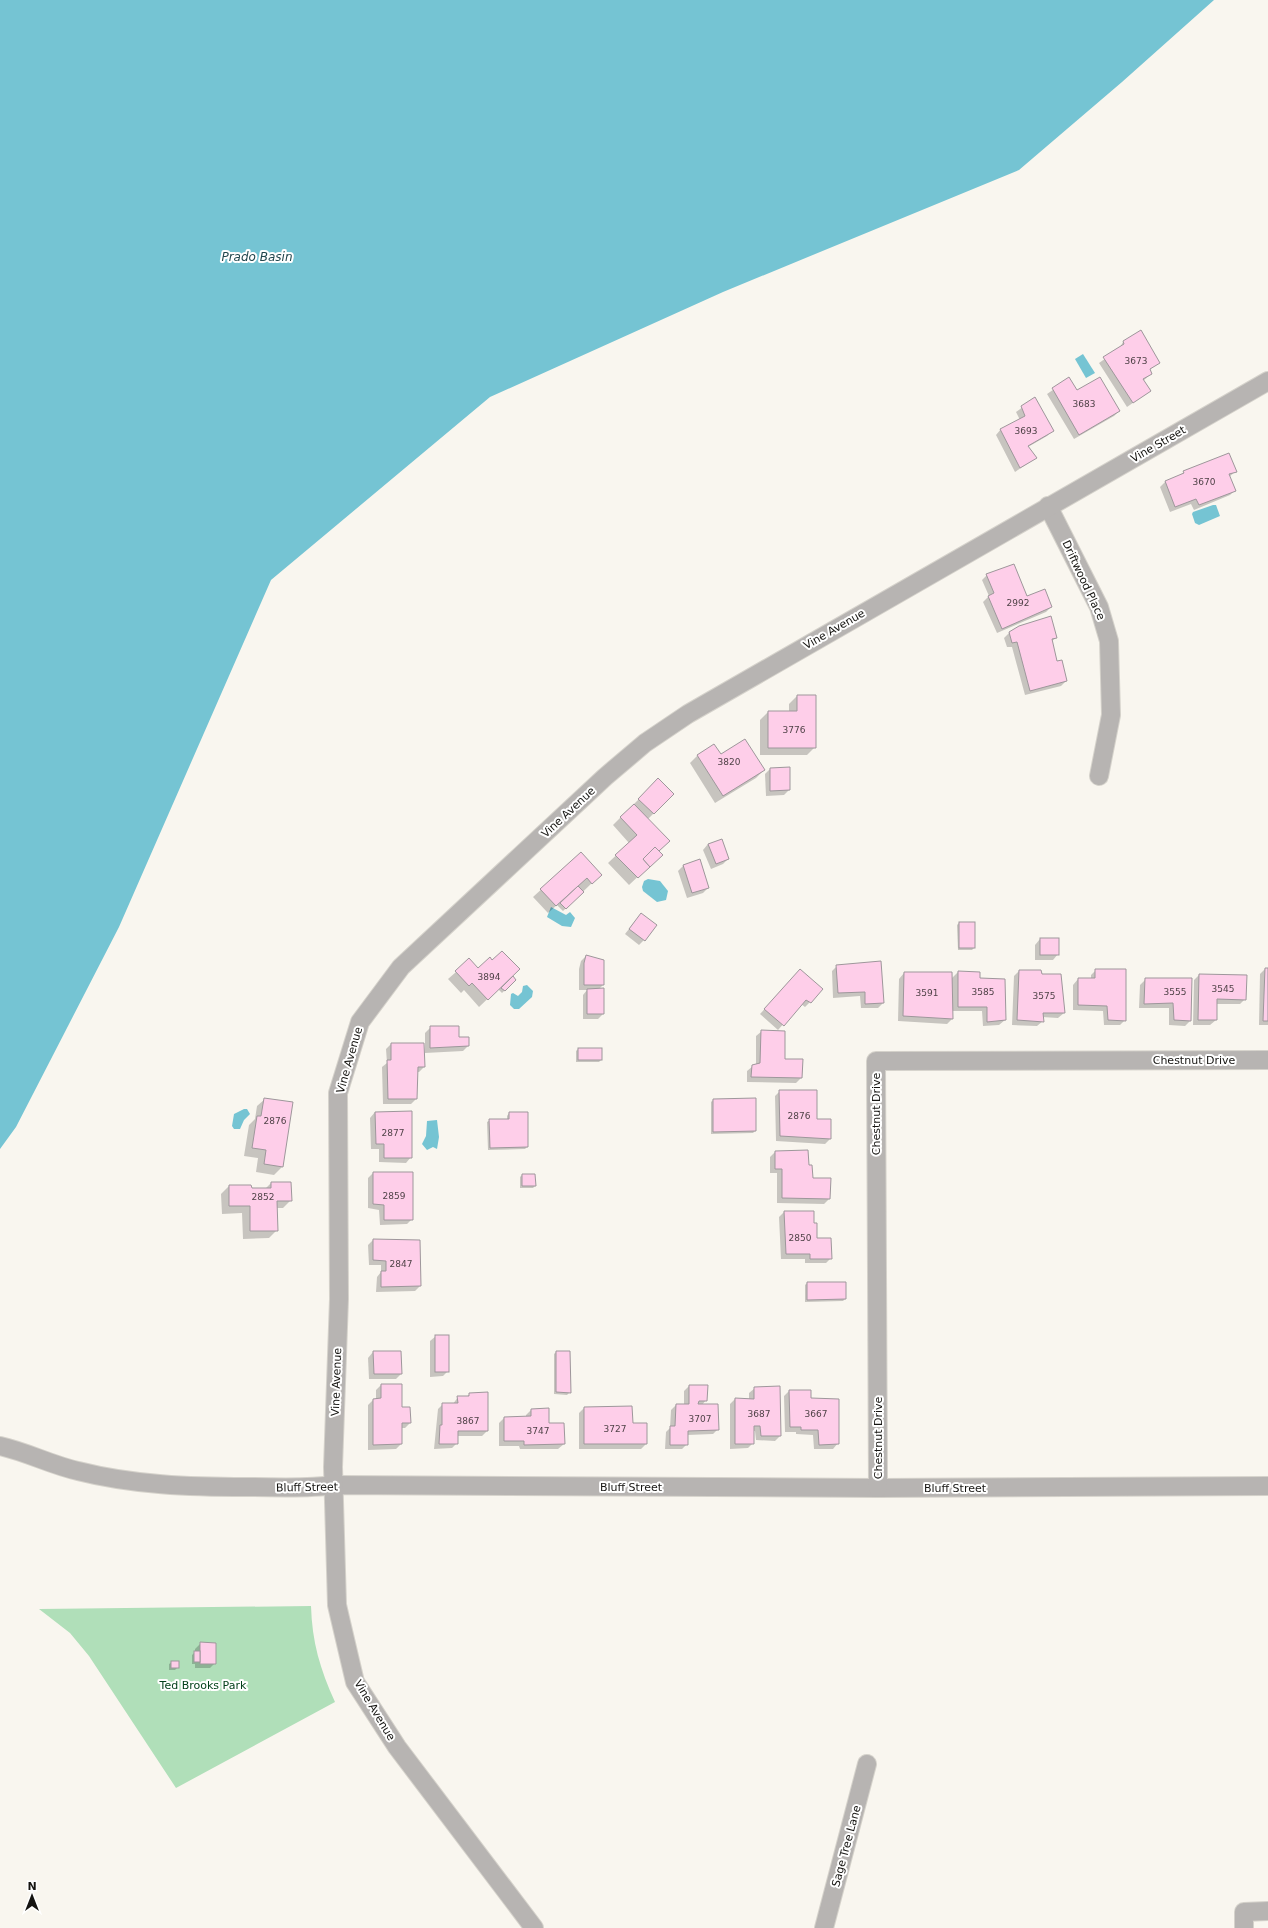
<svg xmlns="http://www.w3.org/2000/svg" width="1268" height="1928" viewBox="0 0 1268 1928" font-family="'DejaVu Sans',sans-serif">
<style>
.green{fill:#b0dfb9}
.water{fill:#75c4d3}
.shadow{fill:#0003}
.building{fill:#fecee9;stroke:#9e979b}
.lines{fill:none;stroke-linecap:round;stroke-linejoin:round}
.minor-casing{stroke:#d5d2cb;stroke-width:20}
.minor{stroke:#b7b4b2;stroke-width:18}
.labels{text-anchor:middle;stroke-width:4;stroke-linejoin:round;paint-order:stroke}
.number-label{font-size:9px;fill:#4f4247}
.street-label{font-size:11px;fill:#151411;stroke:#fff}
.park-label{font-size:11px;fill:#03411b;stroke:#fff}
.water-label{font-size:12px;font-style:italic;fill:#21464d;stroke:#fff}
</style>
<rect width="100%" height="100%" fill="#f9f6ef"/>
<path class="green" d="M311,1606C312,1642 320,1669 335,1702L176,1788L89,1656L70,1633L39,1609Z"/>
<g class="water">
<polygon points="0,0 1214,0 1122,82 1019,170 723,292 490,397 271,580 119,927 16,1127 0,1149"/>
<polygon points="1083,354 1095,373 1086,378 1075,359"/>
<polygon points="1213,505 1216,505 1220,516 1199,525 1195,523 1192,514 1193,512"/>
<polygon points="648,879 660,881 668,891 666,900 657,902 643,891 642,887 644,881"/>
<polygon points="551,907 566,915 570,912 575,918 571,927 562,926 547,917"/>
<polygon points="527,985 533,991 532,997 519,1009 514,1009 510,1005 511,994 513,993 518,996 522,992 523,986"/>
<polygon points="244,1109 247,1109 250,1114 244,1120 240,1129 234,1129 232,1126 234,1114"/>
<polygon points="437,1120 439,1137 437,1149 433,1147 427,1150 422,1144 426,1136 427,1121"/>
</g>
<g class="shadow">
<polygon points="1123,342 1159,363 1149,370 1151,374 1143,381 1150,391 1127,407 1099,363 1119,349"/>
<polygon points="1069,379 1076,391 1119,411 1114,416 1074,439 1047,394"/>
<polygon points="1034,399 1052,431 1047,436 1028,447 1036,458 1015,472 996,435 1001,429 1020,420 1016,412"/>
<polygon points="1236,471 1229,477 1235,490 1230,495 1194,510 1191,504 1170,512 1160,487 1165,482 1179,476 1184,472"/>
<polygon points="987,575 1026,597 1051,607 1046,612 997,633 983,602 989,596 982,580"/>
<polygon points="1010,632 1056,638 1052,641 1057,662 1066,681 1061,686 1025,695 1012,647 1007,647 1004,638"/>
<polygon points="797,696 815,747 807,755 760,755 760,720 768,712 789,712 789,704"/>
<polygon points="698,755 721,756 764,770 756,778 715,803 690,763"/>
<polygon points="770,769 789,790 784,795 766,796 765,774"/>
<polygon points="658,780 673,794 648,819 658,852 661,855 629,885 608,863 629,843 613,825"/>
<polygon points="708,844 728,859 723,864 711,869 703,850"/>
<polygon points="581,853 593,882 563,911 557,905 548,913 533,897"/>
<polygon points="683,866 708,888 703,893 687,898 678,871"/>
<polygon points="636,920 644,940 639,945 625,934"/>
<polygon points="959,923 974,948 972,950 958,950 957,925"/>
<polygon points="1040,939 1058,954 1053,960 1035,960 1035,945"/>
<polygon points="586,956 603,985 599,989 603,1014 598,1019 583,1019 583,995 587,990 579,990 579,969 581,961"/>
<polygon points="492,961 515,980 502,993 498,989 479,1007 464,990 461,993 448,979 456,972 478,969"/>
<polygon points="837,966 883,1003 878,1008 861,1008 860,996 833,998 832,971"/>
<polygon points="1265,969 1268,969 1268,1025 1259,1025 1260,974"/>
<polygon points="1096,970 1125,1020 1120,1025 1104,1025 1103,1011 1073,1010 1073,985 1078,979 1091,979 1091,975"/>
<polygon points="1019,971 1041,975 1062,985 1064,1013 1058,1018 1042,1017 1043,1021 1037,1026 1012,1025 1014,976"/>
<polygon points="958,972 979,973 978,979 1005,1020 999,1025 983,1026 982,1011 952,1011 952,1019 947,1024 898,1021 899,979 904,973 951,979"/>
<polygon points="1199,975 1245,999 1240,1004 1216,1004 1216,1020 1210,1025 1193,1025 1194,980"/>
<polygon points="795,976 810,1002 805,1007 801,1004 778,1030 760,1014"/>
<polygon points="1145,980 1191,980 1190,1021 1185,1026 1169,1025 1169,1008 1139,1008 1140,985"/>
<polygon points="431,1027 468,1046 463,1051 425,1053 425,1033"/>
<polygon points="762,1031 801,1078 796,1083 747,1082 747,1071 753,1066 756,1065 756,1036"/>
<polygon points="391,1044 424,1067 419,1072 417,1072 416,1099 411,1104 383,1104 382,1067 387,1063 386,1049"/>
<polygon points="578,1049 601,1060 599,1062 576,1062 576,1051"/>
<polygon points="780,1091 816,1120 830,1120 830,1139 825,1144 776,1141 775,1096"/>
<polygon points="265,1099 282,1167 274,1175 256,1172 258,1158 244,1156 249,1125 255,1119 257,1106"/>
<polygon points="713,1100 755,1131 753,1133 711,1134 711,1102"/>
<polygon points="375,1112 411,1157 406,1163 379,1162 379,1149 371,1149 370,1118"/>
<polygon points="509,1113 527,1113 527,1147 525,1149 488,1150 487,1122 490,1120 507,1120 507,1116"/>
<polygon points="775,1152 808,1166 812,1179 829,1199 824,1204 777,1203 777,1173 770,1173 770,1157"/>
<polygon points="373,1173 412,1219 407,1224 380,1225 379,1210 368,1208 368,1178"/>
<polygon points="522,1175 535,1186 533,1188 520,1188 520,1177"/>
<polygon points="271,1183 291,1200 283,1208 276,1208 277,1230 269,1238 243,1239 242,1213 222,1214 221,1194 229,1186 265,1189"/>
<polygon points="784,1212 813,1224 816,1239 831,1258 826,1263 805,1263 805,1259 781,1259 779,1217"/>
<polygon points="373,1240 420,1286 415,1291 376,1292 377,1277 381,1272 381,1265 369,1265 368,1245"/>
<polygon points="807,1283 845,1299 843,1301 805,1302 805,1285"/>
<polygon points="436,1336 448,1371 443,1376 430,1377 430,1341"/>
<polygon points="373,1352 401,1374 396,1379 369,1379 368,1358"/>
<polygon points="556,1352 570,1392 567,1395 554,1394 554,1354"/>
<polygon points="381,1385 401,1408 410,1423 405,1428 401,1428 401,1444 396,1449 368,1450 368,1405 373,1400 376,1400 376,1390"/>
<polygon points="689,1386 706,1400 702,1405 718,1429 713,1434 687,1435 687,1444 682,1449 665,1449 666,1432 670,1428 671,1410 676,1405 684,1405 684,1391"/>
<polygon points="755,1388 780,1436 775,1441 756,1440 755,1431 753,1431 753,1443 748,1448 730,1449 730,1404 735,1399 749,1400 749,1393"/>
<polygon points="789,1391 810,1399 838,1443 833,1449 814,1449 813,1435 796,1434 796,1432 785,1432 784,1396"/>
<polygon points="470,1394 487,1431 482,1436 457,1436 457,1443 452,1448 434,1449 438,1409 443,1404 453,1404 458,1397 466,1397"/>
<polygon points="584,1408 632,1424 646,1424 646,1444 641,1449 579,1449 579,1413"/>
<polygon points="531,1410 548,1424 564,1444 558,1449 520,1449 519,1446 499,1446 499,1423 504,1418 526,1417 526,1415"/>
<polygon points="201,1643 215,1663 210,1668 195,1668 195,1664 192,1664 192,1655 195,1652 195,1649"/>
<polygon points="172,1662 178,1667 175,1670 169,1670 169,1664"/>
</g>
<g class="building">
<polygon points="1141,330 1160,363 1150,369 1152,374 1143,379 1151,391 1133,403 1103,357 1124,344 1123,341"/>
<polygon points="1069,377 1077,390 1100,377 1120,411 1079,435 1052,388"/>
<polygon points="1035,397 1054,431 1028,446 1037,458 1020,468 1000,429 1025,416 1021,406"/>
<polygon points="1229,453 1237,472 1229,474 1236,491 1199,505 1196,499 1175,507 1165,481 1184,473 1183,471"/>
<polygon points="1014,564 1027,596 1045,589 1052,607 1002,629 988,596 994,593 986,574"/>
<polygon points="1051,616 1057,638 1052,639 1057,661 1062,660 1067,681 1030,691 1017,642 1012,643 1009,632 1019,626"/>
<polygon points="797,695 816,695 816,748 768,748 768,711 797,711"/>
<polygon points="745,739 765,770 723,796 697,755 714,744 721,754"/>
<polygon points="790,767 790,790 770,791 770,768"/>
<polygon points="658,778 674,794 654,814 638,799"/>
<polygon points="634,804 670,841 659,851 655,847 643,859 650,867 638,878 615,855 637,835 620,817"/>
<polygon points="722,839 729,859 716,864 708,844"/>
<polygon points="655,847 663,855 650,867 643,859"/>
<polygon points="581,852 602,875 592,884 587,878 556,906 540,889"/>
<polygon points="700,859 709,888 692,893 683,865"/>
<polygon points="578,886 584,892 566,909 560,903"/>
<polygon points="641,913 657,925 645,941 629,929"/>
<rect x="959" y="922" width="16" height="26"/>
<rect x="1040" y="938" width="19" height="17"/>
<polygon points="502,951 520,969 488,1000 472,983 469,986 455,971 469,958 478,968 490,957 492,960"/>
<polygon points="586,955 604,960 604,985 584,985 584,963"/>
<polygon points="881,961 884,1003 865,1004 865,992 838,993 836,965"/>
<polygon points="1265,968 1268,968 1268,1021 1263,1021"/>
<polygon points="800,969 823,989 811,1003 806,1000 784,1026 764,1009"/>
<polygon points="1095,969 1126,969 1126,1021 1108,1020 1107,1006 1078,1005 1078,978 1095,978"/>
<polygon points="1019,970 1041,970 1042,974 1061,974 1065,1013 1043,1013 1044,1022 1017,1020"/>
<polygon points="958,971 980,972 980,978 1005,979 1006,1020 987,1022 987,1007 958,1007"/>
<polygon points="904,972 952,972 953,1019 903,1016"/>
<polygon points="1199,974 1247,975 1246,1000 1217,999 1217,1020 1198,1020"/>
<polygon points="513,976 516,980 505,991 501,988"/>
<polygon points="1145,978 1192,978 1191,1021 1174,1020 1173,1003 1144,1004"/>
<polygon points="604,988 604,1014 587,1014 587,989"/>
<polygon points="430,1026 459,1026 459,1037 469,1037 469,1046 430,1048"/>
<polygon points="761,1030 785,1031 785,1059 803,1059 802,1078 751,1077 752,1065 760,1063"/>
<polygon points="391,1043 424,1043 425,1067 418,1067 417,1099 388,1099 387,1060 391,1060"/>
<rect x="578" y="1048" width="24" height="12"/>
<polygon points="779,1090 817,1090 817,1119 831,1119 831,1139 780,1136"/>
<polygon points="264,1098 293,1102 283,1167 264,1164 266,1150 252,1148 257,1116 261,1116"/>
<polygon points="756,1098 756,1131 713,1132 713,1099"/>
<polygon points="412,1111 412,1158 384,1158 384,1144 376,1144 375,1112"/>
<polygon points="509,1112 528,1112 528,1147 490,1148 489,1119 509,1119"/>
<polygon points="808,1150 809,1165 812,1165 813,1178 831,1178 830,1199 782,1198 782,1169 775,1169 775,1151"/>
<polygon points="373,1172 413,1172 413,1220 384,1220 384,1205 373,1204"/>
<polygon points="522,1174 535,1174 536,1186 522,1186"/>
<polygon points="271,1182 291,1182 292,1201 277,1201 278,1231 250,1231 250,1206 229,1206 229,1185 251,1185 252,1188 271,1188"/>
<polygon points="784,1211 814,1211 814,1223 817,1223 817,1238 831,1238 832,1259 810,1259 810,1254 786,1254"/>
<polygon points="373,1239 420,1240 421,1286 381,1287 381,1271 386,1271 386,1261 373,1260"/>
<polygon points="807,1282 846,1282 846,1299 807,1300"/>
<rect x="435" y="1335" width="14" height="37"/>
<polygon points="373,1351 401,1351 402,1374 374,1374"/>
<polygon points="556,1351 570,1351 571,1393 556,1392"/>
<polygon points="381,1384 402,1384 402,1407 410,1407 411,1423 402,1423 402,1444 373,1445 373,1399 381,1398"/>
<polygon points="689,1385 708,1385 707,1401 699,1401 698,1404 718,1404 719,1430 688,1431 688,1445 670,1445 670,1426 675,1426 676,1404 689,1404"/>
<polygon points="780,1386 781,1436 761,1436 760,1426 754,1426 754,1444 735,1444 735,1398 754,1399 754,1387"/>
<polygon points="789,1390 811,1390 811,1398 839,1399 839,1444 819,1445 818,1430 801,1430 801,1427 790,1427"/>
<polygon points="488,1392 488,1431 458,1431 458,1444 439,1444 440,1425 442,1425 442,1403 458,1403 457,1396 469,1396 469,1393"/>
<polygon points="632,1406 633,1423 647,1423 647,1444 584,1444 584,1407"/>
<polygon points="549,1408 549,1423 564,1423 565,1444 524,1445 524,1441 504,1441 504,1417 531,1416 531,1409"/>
<polygon points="200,1642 216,1643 216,1664 200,1664"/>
<rect x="194" y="1651" width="6" height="11"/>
<rect x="171" y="1661" width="8" height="7"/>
</g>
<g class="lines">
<g class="minor-casing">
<g id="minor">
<polyline points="1048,506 1099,607 1109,641 1111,715 1099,776"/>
<path d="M0,1446C27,1452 51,1465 78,1471C133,1485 190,1487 247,1487C276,1487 306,1489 335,1485L878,1488L1268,1486"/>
<polyline points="878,1488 876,1061 1268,1060"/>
<polyline points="534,1928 397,1747 355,1682 340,1618 337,1605 333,1467 339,1299 338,1093 360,1022 401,967 605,777 645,743 688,714 1268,381"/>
<polyline points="824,1928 867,1764"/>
<polyline points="1244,1928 1244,1912 1268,1911"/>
</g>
</g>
<use href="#minor" class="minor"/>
</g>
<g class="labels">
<g class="number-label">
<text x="1136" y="364">3673</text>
<text x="1084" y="407">3683</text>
<text x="1026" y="434">3693</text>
<text x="1204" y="485">3670</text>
<text x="1018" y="606">2992</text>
<text x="794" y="733">3776</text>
<text x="729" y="765">3820</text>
<text x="489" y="980">3894</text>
<text x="1223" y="992">3545</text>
<text x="983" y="995">3585</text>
<text x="1175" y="995">3555</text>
<text x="927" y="996">3591</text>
<text x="1044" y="999">3575</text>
<text x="799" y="1119">2876</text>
<text x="275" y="1124">2876</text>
<text x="393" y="1136">2877</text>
<text x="394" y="1199">2859</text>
<text x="263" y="1200">2852</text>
<text x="800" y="1241">2850</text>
<text x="401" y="1267">2847</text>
<text x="759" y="1417">3687</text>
<text x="816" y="1417">3667</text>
<text x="700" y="1422">3707</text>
<text x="468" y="1424">3867</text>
<text x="615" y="1432">3727</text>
<text x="538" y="1434">3747</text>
</g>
<g class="street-label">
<text transform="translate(1158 444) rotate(-30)" y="4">Vine Street</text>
<text transform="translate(1084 580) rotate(65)" y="4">Driftwood Place</text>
<text transform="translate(834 629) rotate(-30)" y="4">Vine Avenue</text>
<text transform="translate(568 812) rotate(-43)" y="4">Vine Avenue</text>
<text transform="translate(349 1060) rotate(-74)" y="4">Vine Avenue</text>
<text x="1194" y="1064">Chestnut Drive</text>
<text transform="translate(876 1114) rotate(-90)" y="4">Chestnut Drive</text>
<text transform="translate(336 1382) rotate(-88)" y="4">Vine Avenue</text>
<text transform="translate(878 1438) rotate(-90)" y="4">Chestnut Drive</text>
<text transform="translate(307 1487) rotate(-1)" y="4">Bluff Street</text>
<text x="631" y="1491">Bluff Street</text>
<text x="955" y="1492">Bluff Street</text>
<text transform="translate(375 1710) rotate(59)" y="4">Vine Avenue</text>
<text transform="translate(846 1846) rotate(-75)" y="4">Sage Tree Lane</text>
</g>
<g class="park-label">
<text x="203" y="1689">Ted Brooks Park</text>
</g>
<g class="water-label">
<text x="257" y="261">Prado Basin</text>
</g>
</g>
<g transform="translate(32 1896)" stroke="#ffffff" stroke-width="3" paint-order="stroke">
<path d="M0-3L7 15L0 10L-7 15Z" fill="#151411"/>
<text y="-6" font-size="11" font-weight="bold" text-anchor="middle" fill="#151411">N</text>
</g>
</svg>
